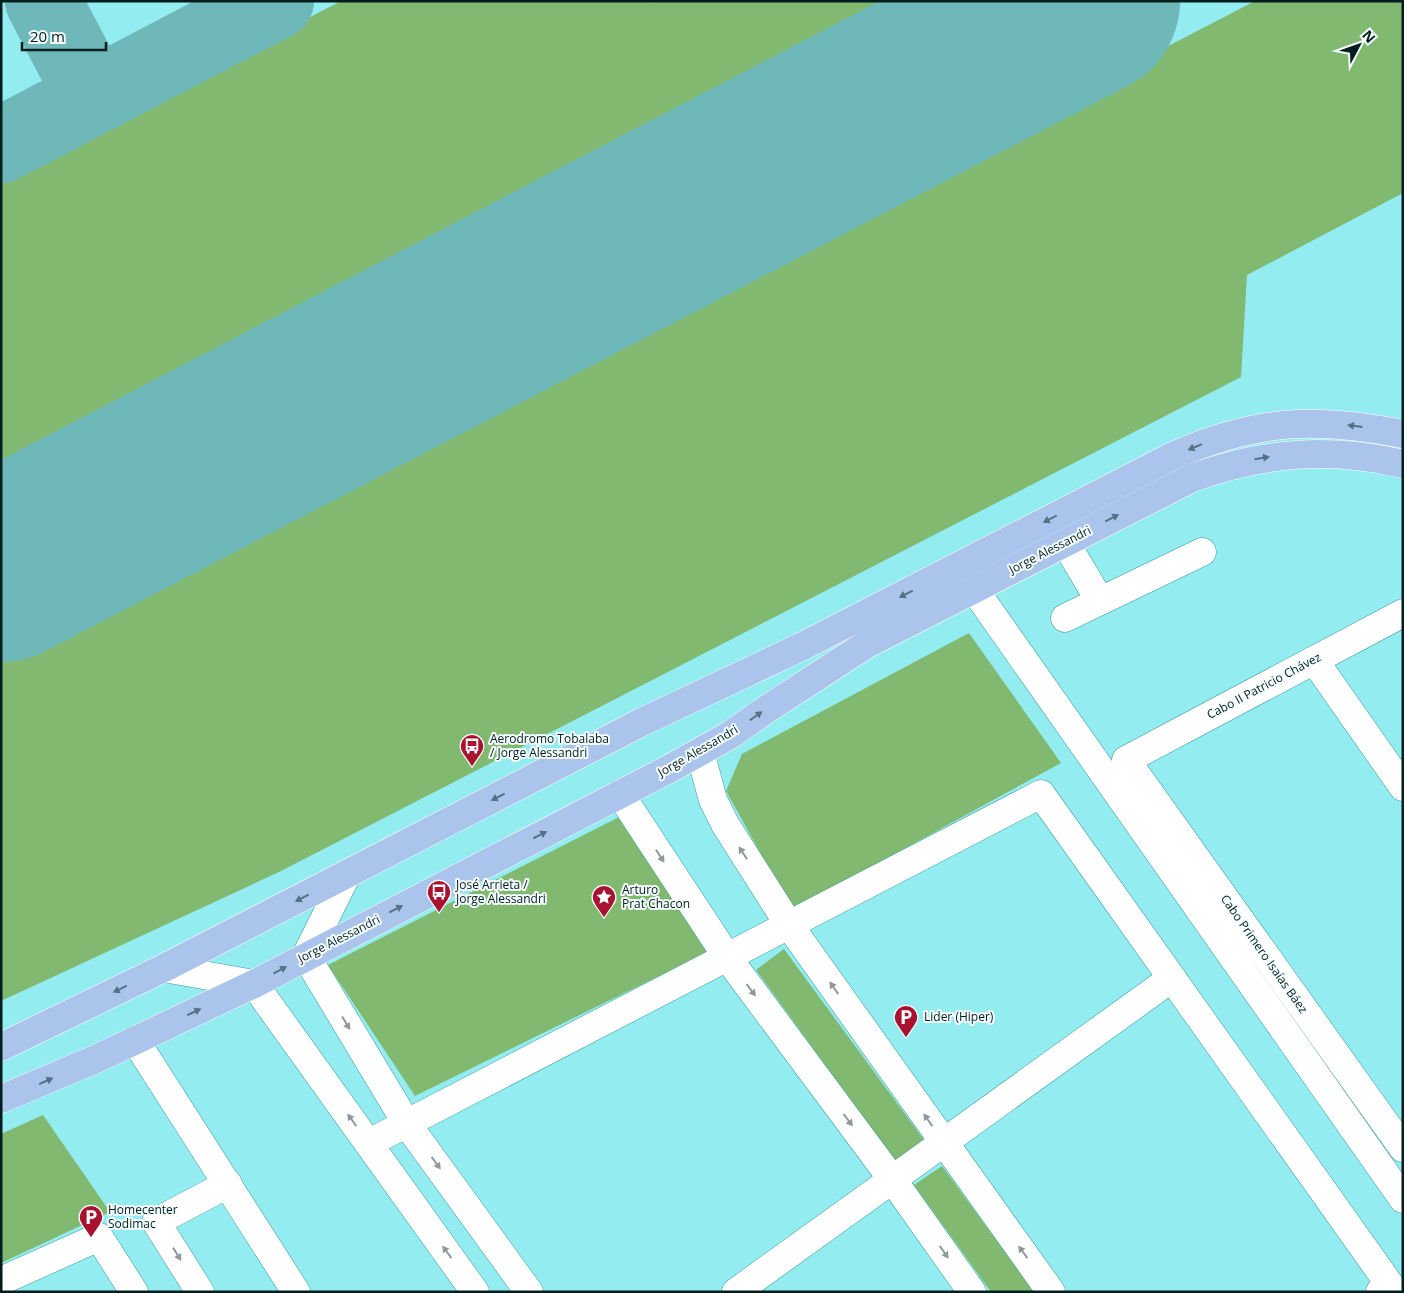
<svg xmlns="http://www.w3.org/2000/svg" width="1404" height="1293" viewBox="0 0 1404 1293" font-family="'Open Sans',sans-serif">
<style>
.green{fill:#81b970}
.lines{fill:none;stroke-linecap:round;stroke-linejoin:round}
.taxiway{stroke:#6eb8ba;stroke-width:76}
.runway{stroke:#6eb8ba;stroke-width:190}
.minor-casing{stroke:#3f9b9e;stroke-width:29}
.major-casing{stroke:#fff;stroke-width:29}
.minor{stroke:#fff;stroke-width:28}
.major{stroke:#abc4eb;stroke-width:28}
.oneway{fill:#567084}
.oneway2{fill:#8d999a}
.labels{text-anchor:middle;stroke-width:4;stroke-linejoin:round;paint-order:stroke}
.street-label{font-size:12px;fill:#011d1e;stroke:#f5fdfd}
.poi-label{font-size:12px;fill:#011d1e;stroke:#f5fdfd;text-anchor:start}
</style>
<rect width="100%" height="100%" fill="#93ecef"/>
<g class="green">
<polygon points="341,1 649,1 651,3 655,1 978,1 1,510 1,178"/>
<polygon points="1255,1 1403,1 1403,193 1247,275 1241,377 279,872 1,1001 1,657 640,320"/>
<polygon points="969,633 1061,763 792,910 726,791 742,754"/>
<polygon points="627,813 712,950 415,1096 328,965"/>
<polygon points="784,949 924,1140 895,1161 756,970"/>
<polygon points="43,1115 110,1212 1,1263 1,1134"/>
<polygon points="942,1166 1034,1292 991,1292 914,1185"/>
</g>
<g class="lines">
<g class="taxiway">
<polyline points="43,1 93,96"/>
<polyline points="1,145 276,1"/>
</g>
<polyline class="runway" points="1,567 1085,1"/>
<g class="minor-casing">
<g id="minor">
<polyline points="1065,542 1100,601"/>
<polyline points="974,589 1403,1199"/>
<polyline points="1403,613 1126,760 1403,1148"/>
<polyline points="1065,618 1202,552"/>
<polyline points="1314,660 1403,787"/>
<polyline points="700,752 713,800 725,824 789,925 1051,1292"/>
<polyline points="620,794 727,957 892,1179 972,1292"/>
<polyline points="346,876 306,956 407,1124 529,1292"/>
<polyline points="164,968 254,984 475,1292"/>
<polyline points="135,1040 296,1292"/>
<polyline points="369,1143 1041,794 1390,1285 1380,1292"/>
<polyline points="1,1281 99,1237 134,1292"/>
<polyline points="200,1292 156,1222 228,1184"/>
<polyline points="736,1292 1172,978"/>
</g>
</g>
<g class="major-casing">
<g id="major">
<path d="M1,1047L164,968L642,722L803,646L1175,455C1257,419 1316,417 1403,434"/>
<path d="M1,1099L96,1059L254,984L669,769L730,735L767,709L867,644L1192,478C1263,452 1330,447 1403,464"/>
</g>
</g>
<use href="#minor" class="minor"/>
<use href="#major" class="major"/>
</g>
<defs><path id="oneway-solid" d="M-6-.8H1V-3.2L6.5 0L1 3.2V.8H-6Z" transform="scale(1.25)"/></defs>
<g class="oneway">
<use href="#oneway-solid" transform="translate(1355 426) rotate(-173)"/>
<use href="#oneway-solid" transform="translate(1195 447) rotate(157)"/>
<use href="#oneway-solid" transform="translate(1262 458) rotate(-9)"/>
<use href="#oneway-solid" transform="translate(1112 518) rotate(-27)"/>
<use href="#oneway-solid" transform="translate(1050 519) rotate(153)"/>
<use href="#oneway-solid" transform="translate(906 594) rotate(153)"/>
<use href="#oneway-solid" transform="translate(756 716) rotate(-35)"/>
<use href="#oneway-solid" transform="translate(498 797) rotate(153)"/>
<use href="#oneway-solid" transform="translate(540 835) rotate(-27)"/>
<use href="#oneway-solid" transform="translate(302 898) rotate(153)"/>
<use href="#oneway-solid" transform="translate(396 909) rotate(-27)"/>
<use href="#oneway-solid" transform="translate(280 970) rotate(-28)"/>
<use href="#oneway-solid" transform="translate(120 989) rotate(154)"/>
<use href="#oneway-solid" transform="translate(194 1012) rotate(-25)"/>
<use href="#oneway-solid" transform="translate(46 1081) rotate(-24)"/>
</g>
<g class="oneway2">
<use href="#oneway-solid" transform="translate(743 853) rotate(-123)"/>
<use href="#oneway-solid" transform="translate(660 856) rotate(57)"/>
<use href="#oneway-solid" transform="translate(834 988) rotate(-125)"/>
<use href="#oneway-solid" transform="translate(751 990) rotate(53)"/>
<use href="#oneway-solid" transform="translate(346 1023) rotate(59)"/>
<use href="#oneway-solid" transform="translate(352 1120) rotate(-126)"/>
<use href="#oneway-solid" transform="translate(848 1120) rotate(53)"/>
<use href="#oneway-solid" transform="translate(928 1120) rotate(-125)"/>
<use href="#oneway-solid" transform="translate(436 1163) rotate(54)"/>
<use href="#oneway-solid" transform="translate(447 1252) rotate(-126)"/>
<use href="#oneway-solid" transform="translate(944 1252) rotate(55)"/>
<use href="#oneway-solid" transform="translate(1023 1252) rotate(-126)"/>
<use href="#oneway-solid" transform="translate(177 1254) rotate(58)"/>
</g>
<defs>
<g id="bus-pin" transform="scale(1.25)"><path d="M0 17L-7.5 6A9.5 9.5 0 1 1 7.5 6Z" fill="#a91231" stroke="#f5fdfd"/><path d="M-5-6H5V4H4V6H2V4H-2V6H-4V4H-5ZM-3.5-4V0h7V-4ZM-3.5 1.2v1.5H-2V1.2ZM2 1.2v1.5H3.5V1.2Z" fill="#fff"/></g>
<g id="sight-pin" transform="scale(1.25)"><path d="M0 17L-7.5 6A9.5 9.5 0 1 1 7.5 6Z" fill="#a91231" stroke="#f5fdfd"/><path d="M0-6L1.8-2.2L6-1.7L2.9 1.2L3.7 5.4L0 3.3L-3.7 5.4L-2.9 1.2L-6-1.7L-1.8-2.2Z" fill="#fff"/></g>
<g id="parking-pin" transform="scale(1.25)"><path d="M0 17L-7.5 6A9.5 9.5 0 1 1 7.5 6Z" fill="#a91231" stroke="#f5fdfd"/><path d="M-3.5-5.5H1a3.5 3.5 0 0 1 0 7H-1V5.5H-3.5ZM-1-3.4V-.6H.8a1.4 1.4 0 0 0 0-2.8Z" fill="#fff"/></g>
</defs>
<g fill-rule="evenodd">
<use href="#bus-pin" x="472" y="746"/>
<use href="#bus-pin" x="439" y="892"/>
<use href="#sight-pin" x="604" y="897"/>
<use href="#parking-pin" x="906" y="1017"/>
<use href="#parking-pin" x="91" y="1217"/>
</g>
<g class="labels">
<g class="street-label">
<text transform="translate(1050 550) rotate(-27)" y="4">Jorge Alessandri</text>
<text transform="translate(1264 686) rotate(-28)" y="4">Cabo II Patricio Chávez</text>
<text transform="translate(698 751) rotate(-30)" y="4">Jorge Alessandri</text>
<text transform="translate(339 939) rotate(-27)" y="4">Jorge Alessandri</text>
<text transform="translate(1264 954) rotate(55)" y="4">Cabo Primero Isaías Báez</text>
</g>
<g class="poi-label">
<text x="490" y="743">Aerodromo Tobalaba<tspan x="490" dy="14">/ Jorge Alessandri</tspan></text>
<text x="456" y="889">José Arrieta /<tspan x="456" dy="14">Jorge Alessandri</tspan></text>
<text x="622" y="894">Arturo<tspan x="622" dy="14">Prat Chacon</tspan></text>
<text x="924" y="1021">Lider (Hiper)</text>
<text x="108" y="1214">Homecenter<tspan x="108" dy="14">Sodimac</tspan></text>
</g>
</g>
<rect width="1404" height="1293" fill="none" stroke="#011d1e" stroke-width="5"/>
<g transform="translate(1359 45) rotate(49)" stroke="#f5fdfd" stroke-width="4" paint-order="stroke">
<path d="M0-4L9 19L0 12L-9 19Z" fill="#011d1e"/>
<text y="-8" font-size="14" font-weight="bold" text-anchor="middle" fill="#011d1e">N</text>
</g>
<path d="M22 42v8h84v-8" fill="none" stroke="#011d1e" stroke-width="2.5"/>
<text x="30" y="42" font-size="15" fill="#011d1e" stroke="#f5fdfd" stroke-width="4" paint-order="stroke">20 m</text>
</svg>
